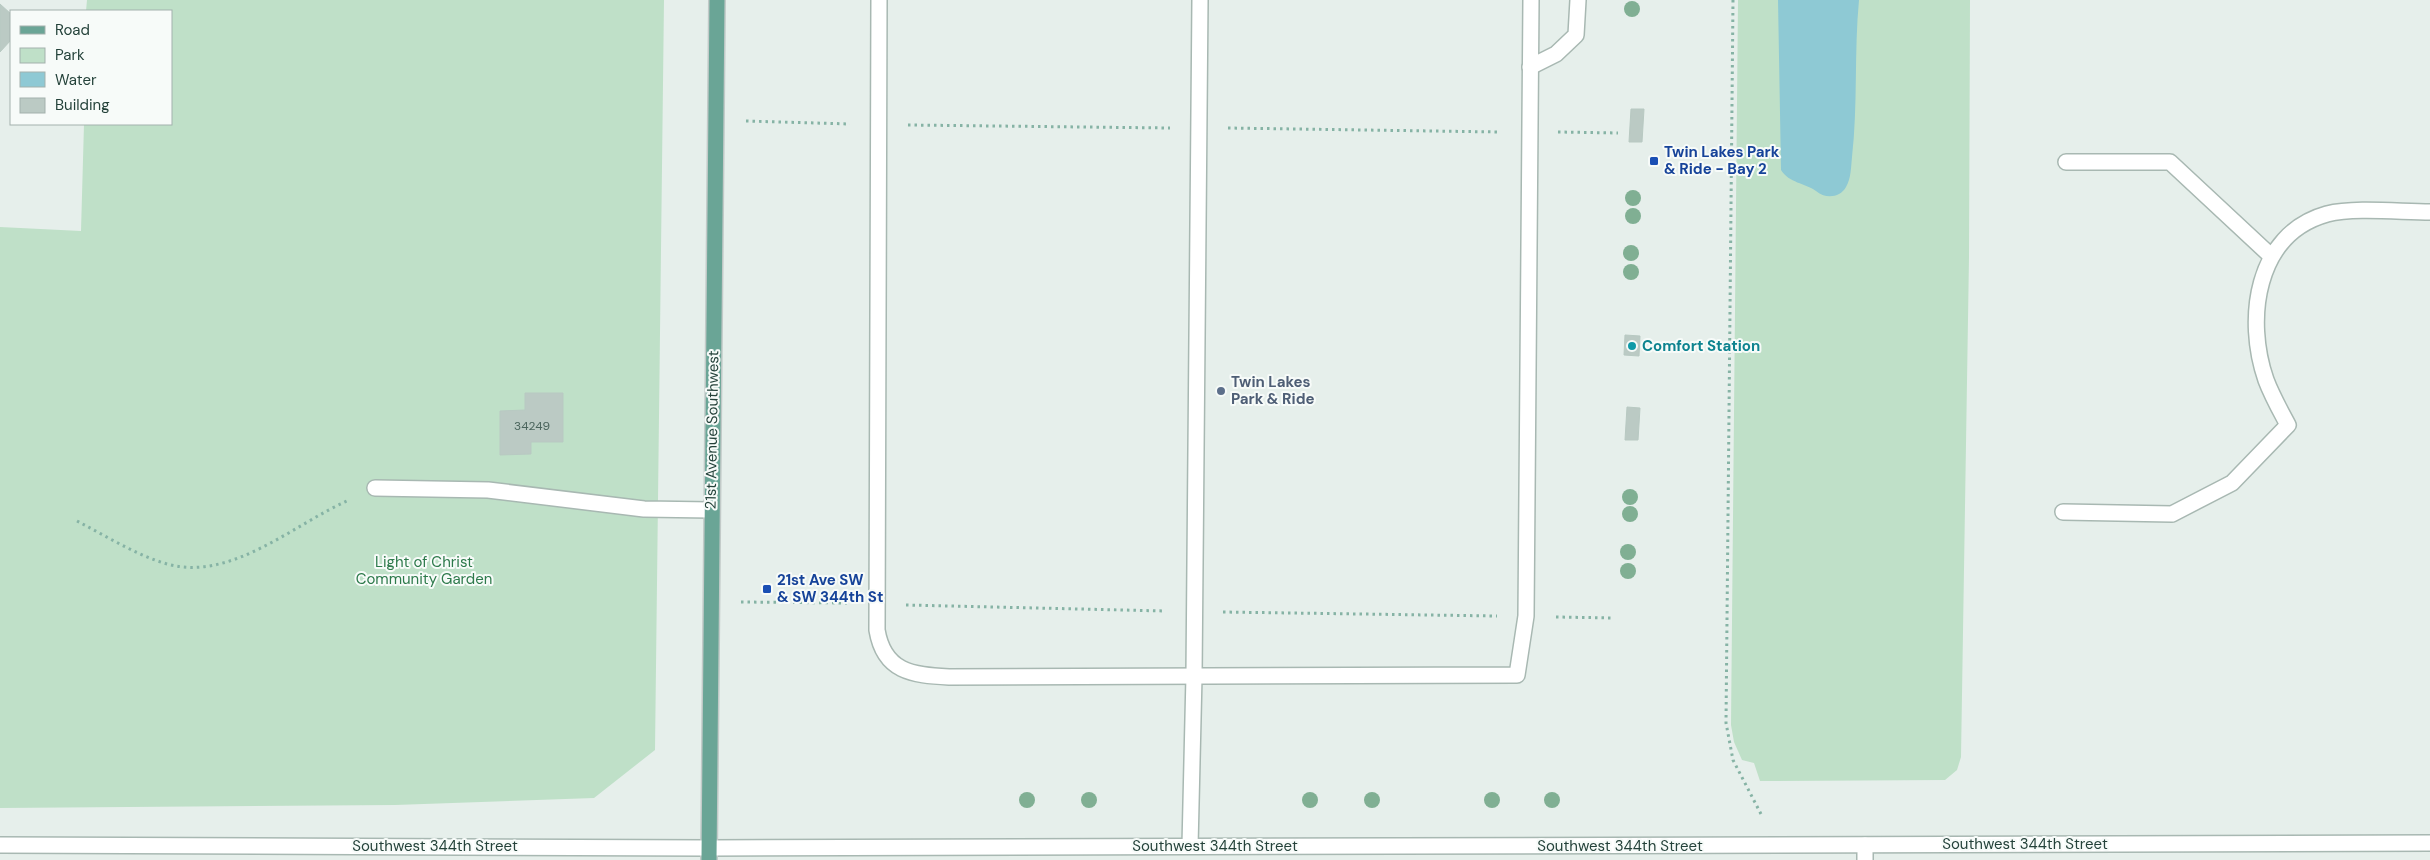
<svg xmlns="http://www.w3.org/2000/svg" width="2430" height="860" viewBox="0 0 2430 860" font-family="'DM Sans',sans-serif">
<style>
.green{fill:#bfe0c8}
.water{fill:#8ec9d4}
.building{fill:#bbcac4;stroke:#b8c9c2}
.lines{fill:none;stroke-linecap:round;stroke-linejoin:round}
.minor-casing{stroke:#a8b8b2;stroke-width:18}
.major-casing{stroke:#c2cac8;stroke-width:18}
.path{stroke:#86b3a5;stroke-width:3;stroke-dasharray:2.5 4;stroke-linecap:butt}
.minor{stroke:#fff;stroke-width:15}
.major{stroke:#6aa596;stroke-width:15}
.tree{fill:#80af93}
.transit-dot{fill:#1a4fb4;stroke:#f7fbf9;stroke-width:2}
.culture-dot{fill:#0f9aa8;stroke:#f7fbf9;stroke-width:2}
.service-dot{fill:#5c6f8a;stroke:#f7fbf9;stroke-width:2}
.labels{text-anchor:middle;stroke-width:4;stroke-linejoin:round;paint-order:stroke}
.number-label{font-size:12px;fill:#4a645c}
.transit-label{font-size:15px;font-weight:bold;fill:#164399;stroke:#f7fbf9;text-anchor:start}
.culture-label{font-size:15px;font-weight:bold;fill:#0d838f;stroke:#f7fbf9;text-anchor:start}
.service-label{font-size:15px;font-weight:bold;fill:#4e5e75;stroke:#f7fbf9;text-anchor:start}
.street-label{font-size:15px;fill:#24423a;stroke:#f7fbf9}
.park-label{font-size:15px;fill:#2d7a4b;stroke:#f7fbf9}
</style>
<rect width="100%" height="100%" fill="#e6efeb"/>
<g class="green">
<polygon points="87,0 664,0 655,750 594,798 395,805 0,808 0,227 81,231 84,124 171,124 171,11 86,11"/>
<polygon points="1738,0 1970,0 1969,257 1961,757 1957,770 1945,780 1760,781 1754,763 1742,760 1734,742 1731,725"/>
</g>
<path class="water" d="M1778,0H1859C1854,52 1858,105 1852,157C1851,167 1851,179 1846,187C1840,198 1825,199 1816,191C1805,183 1789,183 1781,170Z"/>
<g class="building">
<polygon points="0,4 11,14 11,40 0,52"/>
<polygon points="1631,109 1644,109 1642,142 1629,142"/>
<polygon points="1625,335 1640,336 1639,356 1624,355"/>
<polygon points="525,393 563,393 563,442 531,442 531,454 500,455 500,411 525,410"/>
<polygon points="1627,407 1640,408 1638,440 1625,440"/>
</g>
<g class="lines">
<g class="minor-casing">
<g id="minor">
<path d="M879,0L877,630C884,672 912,675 949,677L1517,675L1526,616L1531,0"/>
<polyline points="1530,67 1556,54 1576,35 1578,0"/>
<polyline points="2066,162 2170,162 2271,256"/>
<polyline points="375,488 488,490 644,509 711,510"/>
<path d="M2063,512L2172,514L2232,483L2288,425C2280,410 2272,396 2266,380C2245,320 2255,234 2327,214C2355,207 2400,212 2430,212"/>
<polyline points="0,845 709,848 2430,843"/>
<polyline points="1190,846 1194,676 1200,0"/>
<polyline points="1865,860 1865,845"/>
</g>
</g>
<g class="major-casing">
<polyline id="major" points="709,860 717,0"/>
</g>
<g class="path">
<polyline points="1733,0 1726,723 1733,760 1762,816"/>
<polyline points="746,121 850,124"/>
<polyline points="908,125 1170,128"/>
<polyline points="1228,128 1500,132"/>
<polyline points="1558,132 1618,133"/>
<path d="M77,521C106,536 136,555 167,564C231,582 294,524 349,500"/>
<polyline points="741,602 847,603"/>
<polyline points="906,605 1165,611"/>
<polyline points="1223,612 1497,616"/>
<polyline points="1556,617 1614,618"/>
</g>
<use href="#minor" class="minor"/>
<use href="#major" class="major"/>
</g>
<g class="tree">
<circle cx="1632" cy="9" r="8"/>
<circle cx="1633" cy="198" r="8"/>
<circle cx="1633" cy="216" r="8"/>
<circle cx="1631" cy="253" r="8"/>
<circle cx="1631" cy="272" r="8"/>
<circle cx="1630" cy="497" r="8"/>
<circle cx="1630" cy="514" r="8"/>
<circle cx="1628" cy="552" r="8"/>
<circle cx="1628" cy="571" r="8"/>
<circle cx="1027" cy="800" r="8"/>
<circle cx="1089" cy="800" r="8"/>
<circle cx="1310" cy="800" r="8"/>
<circle cx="1372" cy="800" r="8"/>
<circle cx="1492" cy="800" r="8"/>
<circle cx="1552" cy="800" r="8"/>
</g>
<g class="transit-dot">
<rect x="1649" y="156" width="10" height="10" rx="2.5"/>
<rect x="762" y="584" width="10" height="10" rx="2.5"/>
</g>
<circle class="culture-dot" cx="1632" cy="346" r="5"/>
<circle class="service-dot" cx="1221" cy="391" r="5"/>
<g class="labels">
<g class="number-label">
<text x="532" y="430">34249</text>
</g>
<g class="transit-label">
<text x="1664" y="157">Twin Lakes Park<tspan x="1664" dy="17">&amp; Ride - Bay 2</tspan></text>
<text x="777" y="585">21st Ave SW<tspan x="777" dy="17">&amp; SW 344th St</tspan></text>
</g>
<g class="culture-label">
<text x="1642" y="351">Comfort Station</text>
</g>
<g class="service-label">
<text x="1231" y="387">Twin Lakes<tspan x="1231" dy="17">Park &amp; Ride</tspan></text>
</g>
<g class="street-label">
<text transform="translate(712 430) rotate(-89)" y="5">21st Avenue Southwest</text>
<text x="2025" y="849">Southwest 344th Street</text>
<text x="435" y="851">Southwest 344th Street</text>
<text x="1215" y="851">Southwest 344th Street</text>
<text x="1620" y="851">Southwest 344th Street</text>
</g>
<g class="park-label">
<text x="424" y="567">Light of Christ<tspan x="424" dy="17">Community Garden</tspan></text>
</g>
</g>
<rect x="10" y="10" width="162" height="115" fill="#f7fbf9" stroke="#a3b1ad"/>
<rect x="20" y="26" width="25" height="8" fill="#6aa596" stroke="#a3b1ad"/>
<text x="55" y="35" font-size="15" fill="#24423a">Road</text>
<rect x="20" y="48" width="25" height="15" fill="#bfe0c8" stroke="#a3b1ad"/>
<text x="55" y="60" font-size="15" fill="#24423a">Park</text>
<rect x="20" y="72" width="25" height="15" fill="#8ec9d4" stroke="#a3b1ad"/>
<text x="55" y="85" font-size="15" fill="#24423a">Water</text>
<rect x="20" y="98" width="25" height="15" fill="#bbcac4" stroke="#a3b1ad"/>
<text x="55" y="110" font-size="15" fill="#24423a">Building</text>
</svg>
